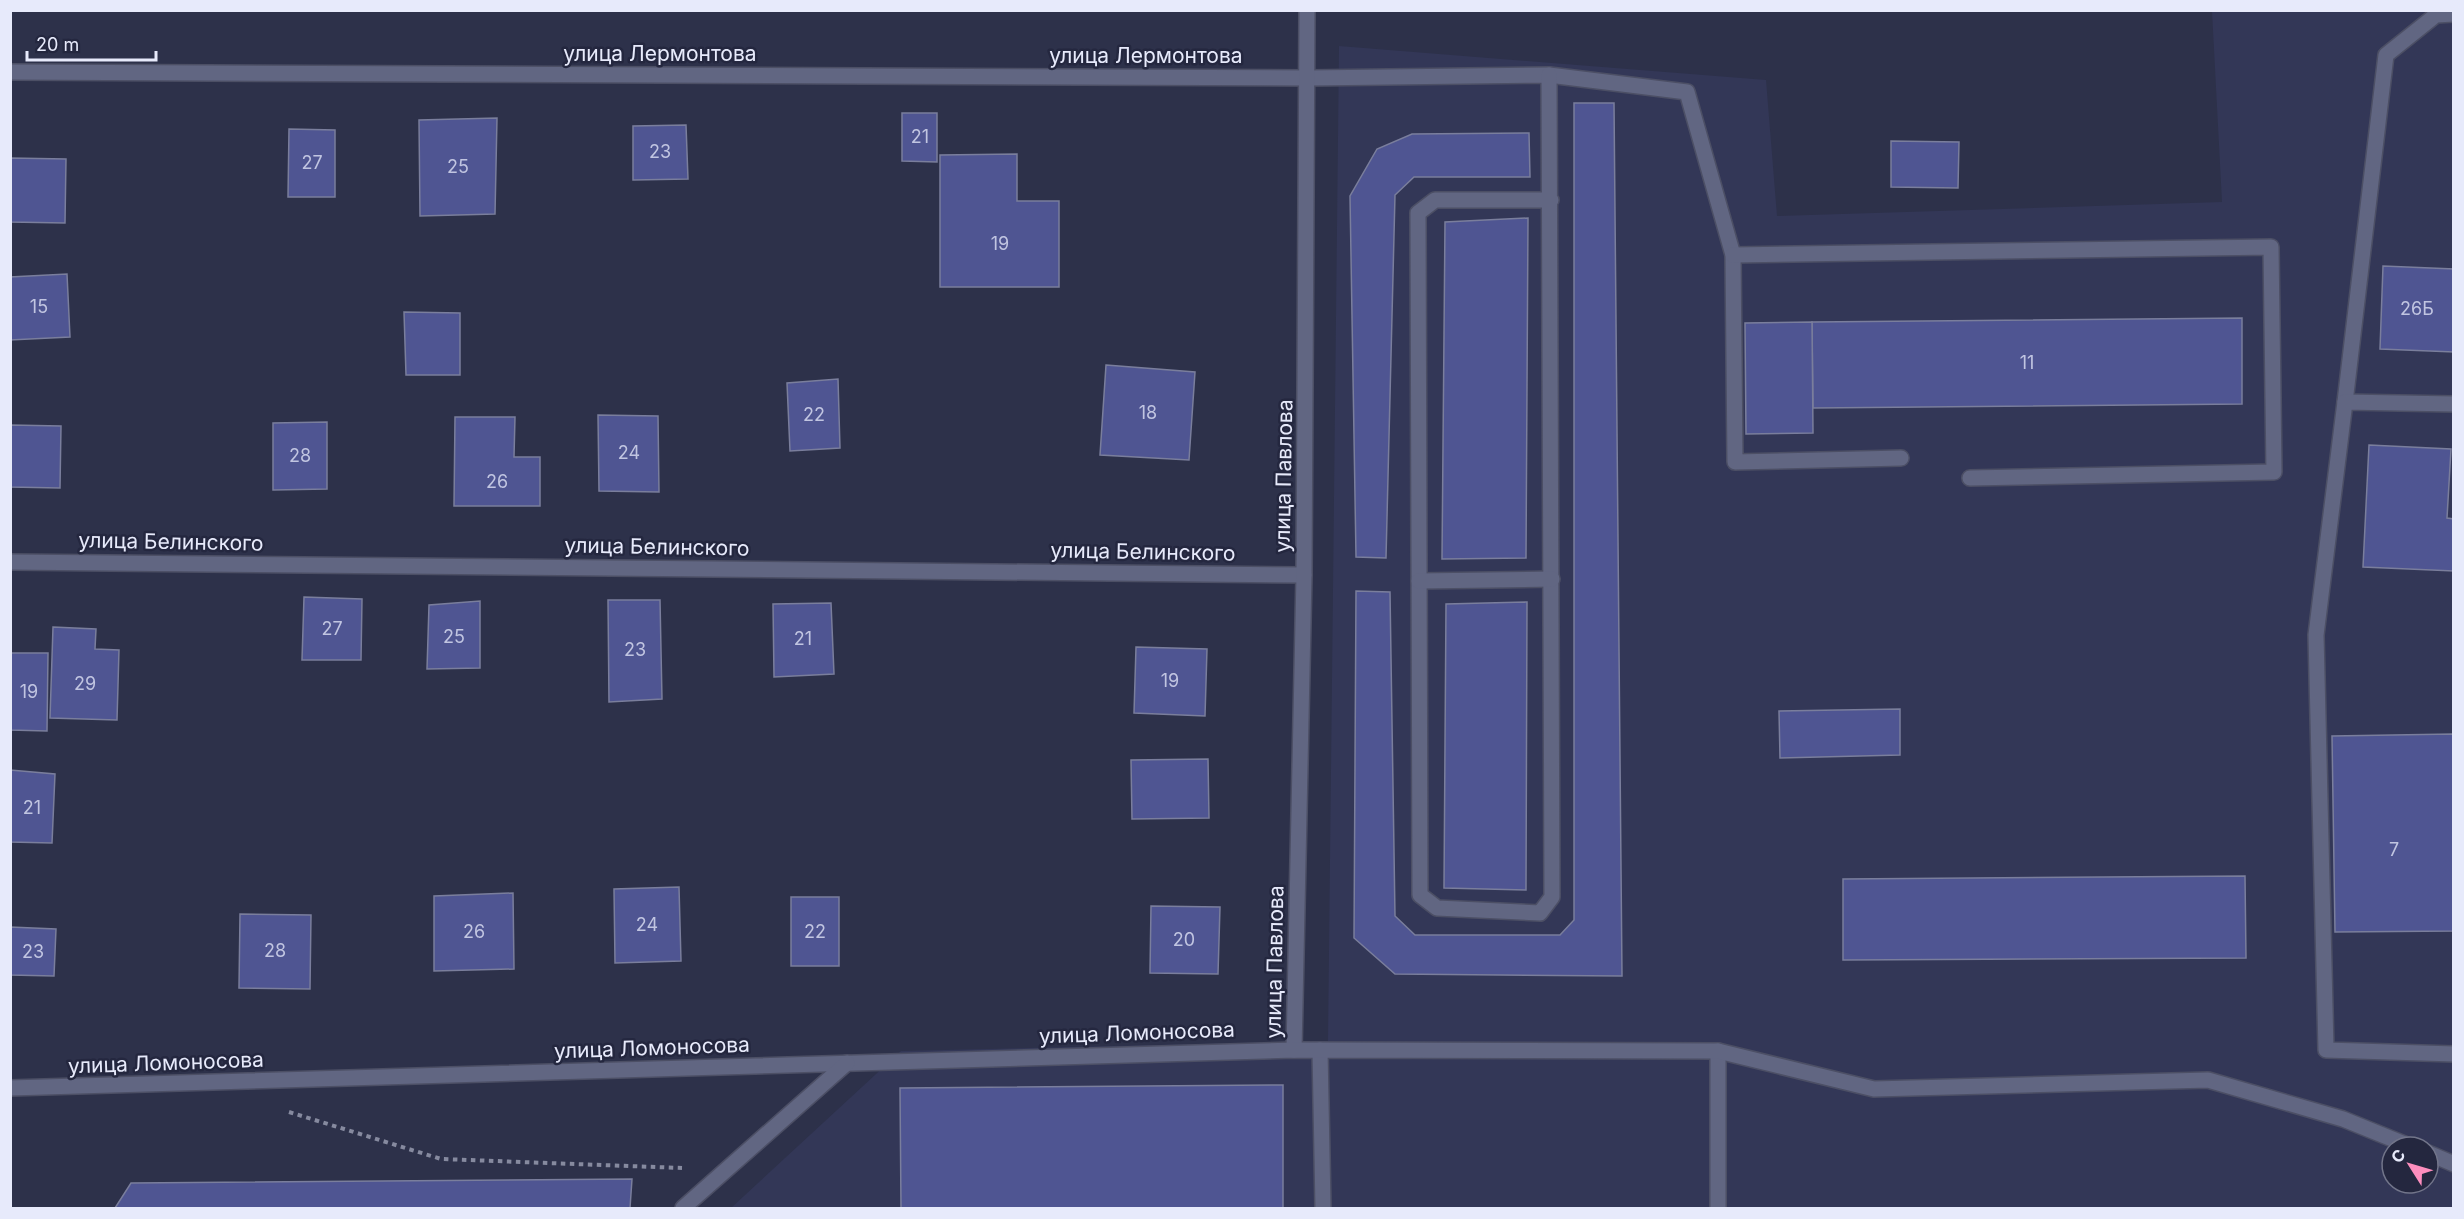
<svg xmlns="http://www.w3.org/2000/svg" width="2464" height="1219" viewBox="0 0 2464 1219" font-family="Inter,sans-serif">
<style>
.built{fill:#333757;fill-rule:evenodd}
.building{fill:#4f5592;stroke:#7a7e9c;stroke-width:1.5}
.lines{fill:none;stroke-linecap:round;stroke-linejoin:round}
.minor-casing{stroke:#4c4f65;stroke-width:18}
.path{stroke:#868a9f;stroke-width:4;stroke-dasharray:4.5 4.5;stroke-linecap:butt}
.minor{stroke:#616682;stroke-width:15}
.labels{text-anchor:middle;stroke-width:5;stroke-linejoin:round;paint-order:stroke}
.number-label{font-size:18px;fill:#c1c5e1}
.street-label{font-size:21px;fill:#e7eafb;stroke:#24273f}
</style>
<rect width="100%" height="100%" fill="#2d314a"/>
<path class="built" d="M2212,11H2453V1208H731L901,1051L1328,1041L1339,46L1766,80L1777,216L2222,202ZM2392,1147H2428V1183H2392Z"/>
<g class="building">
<polygon points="1574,103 1614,103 1622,976 1395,974 1354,938 1356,591 1390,592 1395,916 1415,935 1560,935 1574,920"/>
<polygon points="902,113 937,113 937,162 902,161"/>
<polygon points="497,118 495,214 420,216 419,120"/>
<polygon points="686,125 688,179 633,180 633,126"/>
<polygon points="289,129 335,130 335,197 288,197"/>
<polygon points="1529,133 1530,177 1414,177 1395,195 1386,558 1356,557 1350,196 1377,149 1412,134"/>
<polygon points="1891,141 1959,142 1958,188 1891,187"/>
<polygon points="1017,154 1017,201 1059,201 1059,287 940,287 940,155"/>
<polygon points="10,158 66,159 65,223 10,222"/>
<polygon points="1528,218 1526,558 1442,559 1445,222"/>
<polygon points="2383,266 2454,269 2454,352 2380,349"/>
<polygon points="67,274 70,337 10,340 10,277"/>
<polygon points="404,312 460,313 460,375 406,375"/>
<polygon points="2242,318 2242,404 1813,408 1812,322"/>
<polygon points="1812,322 1813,433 1746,434 1745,323"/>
<polygon points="1106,365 1195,372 1189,460 1100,455"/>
<polygon points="838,379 840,448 790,451 787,383"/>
<polygon points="598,415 658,416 659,492 599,491"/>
<polygon points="455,417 515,417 514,457 540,457 540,506 454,506"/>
<polygon points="327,422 327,489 273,490 273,423"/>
<polygon points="10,425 61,426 60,488 10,487"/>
<polygon points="2369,445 2451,449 2447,518 2454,519 2454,571 2363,567"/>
<polygon points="304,597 362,599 361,660 302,660"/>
<polygon points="608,600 660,600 662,699 609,702"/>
<polygon points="480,601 480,668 427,669 429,605"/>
<polygon points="1527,602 1526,890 1444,888 1446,604"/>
<polygon points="831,603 834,674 774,677 773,604"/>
<polygon points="53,627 96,629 95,649 119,650 117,720 50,718"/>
<polygon points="1136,647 1207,649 1205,716 1134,713"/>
<polygon points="10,653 48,653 47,731 10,730"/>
<polygon points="1900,709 1900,755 1780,758 1779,711"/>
<polygon points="2453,734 2454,931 2335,932 2332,736"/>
<polygon points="1208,759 1209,818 1132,819 1131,760"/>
<polygon points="10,770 55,774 52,843 10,842"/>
<polygon points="2245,876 2246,958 1843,960 1843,879"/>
<polygon points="679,887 681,961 615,963 614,889"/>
<polygon points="513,893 514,969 434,971 434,896"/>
<rect x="791" y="897" width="48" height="69"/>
<polygon points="1151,906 1220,907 1218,974 1150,973"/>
<polygon points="240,914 311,915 310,989 239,988"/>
<polygon points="10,927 56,929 54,976 10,975"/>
<polygon points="1283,1085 1283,1208 901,1208 900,1088"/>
<polygon points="632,1179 630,1208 115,1208 131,1183"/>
</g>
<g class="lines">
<g class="minor-casing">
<g id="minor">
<polyline points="10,72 1309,78 1549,75 1687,92 1733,255 1735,462 1901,458"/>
<polyline points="1549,75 1552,897 1540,913 1437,908 1420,895 1418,213 1435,200 1551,200"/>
<polyline points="1733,255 2271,247 2274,472 1970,478"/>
<polyline points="2345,402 2386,55 2436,15 2454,14"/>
<polyline points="2454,404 2345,402 2316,635 2326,1050 2454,1054"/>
<polyline points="10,562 1304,575"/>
<polyline points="1419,581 1552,579"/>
<polyline points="1294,1050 1304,575 1307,10"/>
<polyline points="1320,1050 1323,1208"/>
<polyline points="1718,1051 1718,1208"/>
<polyline points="10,1088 1294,1050 1718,1051 1874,1089 2208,1080 2343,1119 2412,1147"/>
<polyline points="2428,1153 2454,1164"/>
<polyline points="683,1208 847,1063"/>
</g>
</g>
<polyline class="path" points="289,1112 441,1159 682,1168"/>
<use href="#minor" class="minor"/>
</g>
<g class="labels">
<g class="number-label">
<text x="920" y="143">21</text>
<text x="660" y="158">23</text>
<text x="312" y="169">27</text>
<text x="458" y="173">25</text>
<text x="1000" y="250">19</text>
<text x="39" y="313">15</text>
<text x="2417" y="315">26Б</text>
<text x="2027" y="369">11</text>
<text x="1148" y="419">18</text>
<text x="814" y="421">22</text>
<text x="629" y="459">24</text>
<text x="300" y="462">28</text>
<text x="497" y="488">26</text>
<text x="332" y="635">27</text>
<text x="454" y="643">25</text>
<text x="803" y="645">21</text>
<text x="635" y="656">23</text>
<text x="1170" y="687">19</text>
<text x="85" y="690">29</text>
<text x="29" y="698">19</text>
<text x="32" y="814">21</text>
<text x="2394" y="856">7</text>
<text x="647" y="931">24</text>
<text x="474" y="938">26</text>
<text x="815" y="938">22</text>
<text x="1184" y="946">20</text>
<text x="275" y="957">28</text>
<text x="33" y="958">23</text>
</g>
<g class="street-label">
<text x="660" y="61">улица Лермонтова</text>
<text x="1146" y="63">улица Лермонтова</text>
<text transform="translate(1284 476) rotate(-89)" y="7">улица Павлова</text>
<text transform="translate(171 542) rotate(1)" y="7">улица Белинского</text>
<text transform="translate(657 547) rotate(1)" y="7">улица Белинского</text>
<text transform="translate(1143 552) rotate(1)" y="7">улица Белинского</text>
<text transform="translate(1275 962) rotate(-89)" y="7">улица Павлова</text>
<text transform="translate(1137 1033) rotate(-2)" y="7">улица Ломоносова</text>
<text transform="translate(652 1048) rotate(-2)" y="7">улица Ломоносова</text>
<text transform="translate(166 1063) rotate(-2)" y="7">улица Ломоносова</text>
</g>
</g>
<rect width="2464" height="1219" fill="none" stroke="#e7eafb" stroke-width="24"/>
<g transform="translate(2410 1165) rotate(307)"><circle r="28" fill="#24273f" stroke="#72758a" stroke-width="1.5"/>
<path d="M0-4.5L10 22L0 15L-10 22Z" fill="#fd8ebe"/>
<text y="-9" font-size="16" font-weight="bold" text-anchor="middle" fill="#e7eafb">С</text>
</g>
<path d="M27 51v9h129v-9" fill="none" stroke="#e7eafb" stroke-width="3"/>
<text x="36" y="51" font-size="18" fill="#e7eafb" stroke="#24273f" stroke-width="4.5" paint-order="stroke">20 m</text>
</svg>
